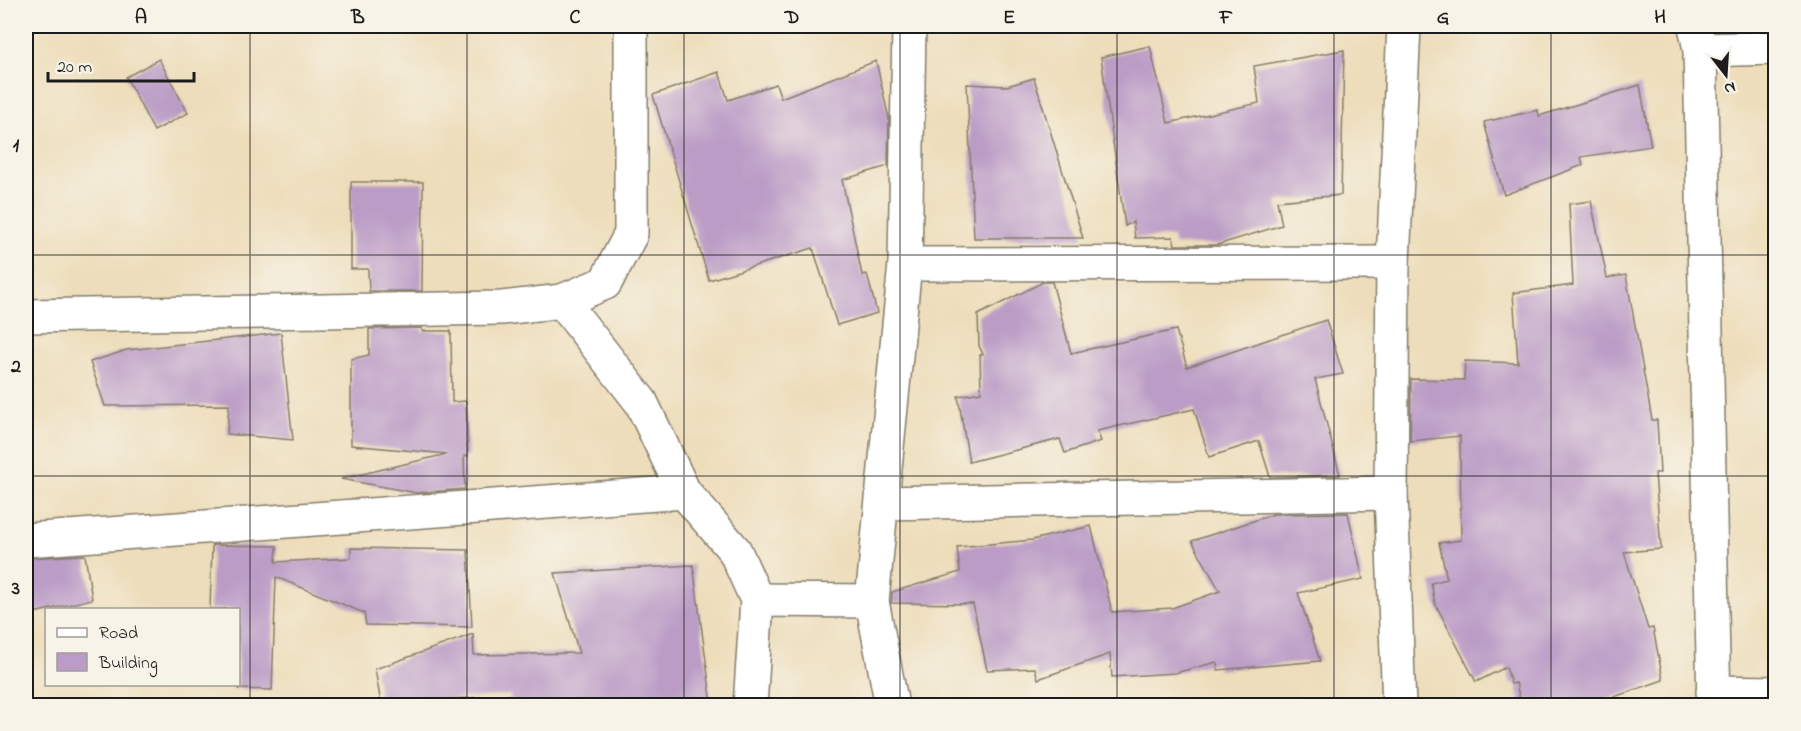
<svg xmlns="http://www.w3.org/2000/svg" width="1801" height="731" viewBox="0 0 1801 731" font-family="'Indie Flower',sans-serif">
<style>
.building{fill:#bb9cc6}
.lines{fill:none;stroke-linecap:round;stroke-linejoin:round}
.street-casing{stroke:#847c6b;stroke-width:36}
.street{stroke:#fff;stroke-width:33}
.grid{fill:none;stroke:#1c1c1c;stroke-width:1.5;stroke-opacity:0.55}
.neatline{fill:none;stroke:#1c1c1c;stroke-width:2}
.grid-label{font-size:20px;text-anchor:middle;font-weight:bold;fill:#1c1c1c}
</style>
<rect width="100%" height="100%" fill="#f7f3e8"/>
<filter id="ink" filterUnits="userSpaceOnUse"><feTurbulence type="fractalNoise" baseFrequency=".0167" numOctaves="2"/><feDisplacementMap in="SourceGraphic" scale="12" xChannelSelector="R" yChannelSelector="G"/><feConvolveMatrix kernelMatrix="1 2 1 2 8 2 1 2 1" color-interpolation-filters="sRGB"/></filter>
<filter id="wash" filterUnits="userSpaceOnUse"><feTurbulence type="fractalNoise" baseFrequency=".008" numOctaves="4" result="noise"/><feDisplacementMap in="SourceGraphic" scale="24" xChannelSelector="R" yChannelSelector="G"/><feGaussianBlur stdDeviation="1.35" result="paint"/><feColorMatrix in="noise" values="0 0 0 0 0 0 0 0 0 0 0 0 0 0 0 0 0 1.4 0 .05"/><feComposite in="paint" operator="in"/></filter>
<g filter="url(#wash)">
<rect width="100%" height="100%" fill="#edddba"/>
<g id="blocks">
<g class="building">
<polygon points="1150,46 1168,123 1259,103 1254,66 1344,50 1341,195 1277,201 1282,225 1217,245 1175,245 1173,237 1135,238 1133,222 1125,226 1101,57"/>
<polygon points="159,59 188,113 154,131 126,77"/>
<polygon points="876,61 889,119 888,166 842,180 862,275 867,274 877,313 837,325 813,248 709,280 653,95 719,72 728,100 776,84 781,98"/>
<polygon points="1034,78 1083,238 974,238 967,84 1007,86"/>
<polygon points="1640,85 1651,146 1581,157 1583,165 1504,195 1484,122 1538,110 1539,116"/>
<polygon points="351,182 423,182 422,291 369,291 368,269 351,269"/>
<polygon points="1591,201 1607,278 1626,275 1652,420 1657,420 1660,473 1655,473 1661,549 1624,552 1648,629 1653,628 1663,680 1591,705 1521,705 1516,683 1511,684 1506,667 1476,682 1435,603 1431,583 1447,579 1439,543 1461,540 1460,436 1410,441 1411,379 1464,380 1465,361 1518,363 1513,293 1573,285 1569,204"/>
<polygon points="1043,282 1052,282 1071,353 1176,330 1187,367 1326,320 1343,374 1315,379 1340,475 1270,477 1259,441 1209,457 1194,409 1097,431 1101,441 1065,453 1060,439 969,462 958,396 981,392 980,355 983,354 979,346 978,315"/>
<polygon points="422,328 422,331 451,331 452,402 466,401 468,456 464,456 465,489 417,493 341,479 447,454 351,445 351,359 369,355 369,329"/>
<polygon points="281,333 293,440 227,434 229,405 105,406 90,362 127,350"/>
<polygon points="1348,513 1363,579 1298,593 1320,661 1218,670 1217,662 1175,673 1112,677 1110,654 1038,679 1035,668 987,670 973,604 891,603 892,592 960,572 957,547 1032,540 1091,526 1112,612 1172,608 1220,591 1192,541 1274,514"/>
<polygon points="212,545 277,546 276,562 351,558 351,548 468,550 472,627 366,625 364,613 276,577 272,690 238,689 238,609 210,609"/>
<polygon points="85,555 92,599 26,615 26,558"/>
<polygon points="693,565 712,705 512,705 510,695 381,704 375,669 473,634 474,655 579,653 555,573"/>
</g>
</g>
</g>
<g filter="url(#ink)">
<use href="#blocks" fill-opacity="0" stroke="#847c6b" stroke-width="1.5"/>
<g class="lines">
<g class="street-casing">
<g id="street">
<polyline points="1695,26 1700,50 1714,706"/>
<polyline points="1700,50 1776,48"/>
<polyline points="905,264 1393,263"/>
<polyline points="562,301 641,402 684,492 735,551 757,600 750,706"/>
<polyline points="26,316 502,308 562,301 605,283 631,234 631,26"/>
<polyline points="883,503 1391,493"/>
<polyline points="26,540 684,492"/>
<polyline points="757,600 872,601"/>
<polyline points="1713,692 1776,693"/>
<polyline points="892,706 872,601 905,264 909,26"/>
<polyline points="1399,706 1391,493 1393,263 1404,26"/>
</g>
</g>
<use href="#street" class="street"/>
</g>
</g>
<path class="grid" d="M250,26V706M467,26V706M684,26V706M900,26V706M1117,26V706M1334,26V706M1551,26V706M26,255H1776M26,476H1776"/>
<rect width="1801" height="731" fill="none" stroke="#f7f3e8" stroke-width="66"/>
<rect x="45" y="608" width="195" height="78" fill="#f7f3e8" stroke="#9f9d96" stroke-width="1.5"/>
<rect x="57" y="628" width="30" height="9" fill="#ffffff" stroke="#9f9d96" stroke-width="1.5"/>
<text x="99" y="638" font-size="18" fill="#1c1c1c">Road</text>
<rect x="57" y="653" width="30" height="18" fill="#bb9cc6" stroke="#9f9d96" stroke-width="1.5"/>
<text x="99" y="668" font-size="18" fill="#1c1c1c">Building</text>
<g transform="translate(1726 75) rotate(163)" stroke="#f7f3e8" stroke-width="4.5" paint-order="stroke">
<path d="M0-4.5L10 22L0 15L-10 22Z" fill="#1c1c1c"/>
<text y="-9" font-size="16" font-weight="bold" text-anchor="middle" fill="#1c1c1c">N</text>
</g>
<path d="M48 72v9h146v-9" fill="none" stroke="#1c1c1c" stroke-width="3"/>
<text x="57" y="72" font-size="18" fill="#1c1c1c" stroke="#f7f3e8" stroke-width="4.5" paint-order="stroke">20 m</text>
<rect x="33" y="33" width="1735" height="665" class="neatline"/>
<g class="grid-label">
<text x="141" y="23">A</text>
<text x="358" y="23">B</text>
<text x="575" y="23">C</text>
<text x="792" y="23">D</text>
<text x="1009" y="23">E</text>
<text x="1226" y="23">F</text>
<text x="1443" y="23">G</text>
<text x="1660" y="23">H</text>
<text x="16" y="151">1</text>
<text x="16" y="372">2</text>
<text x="16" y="594">3</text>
</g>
</svg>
